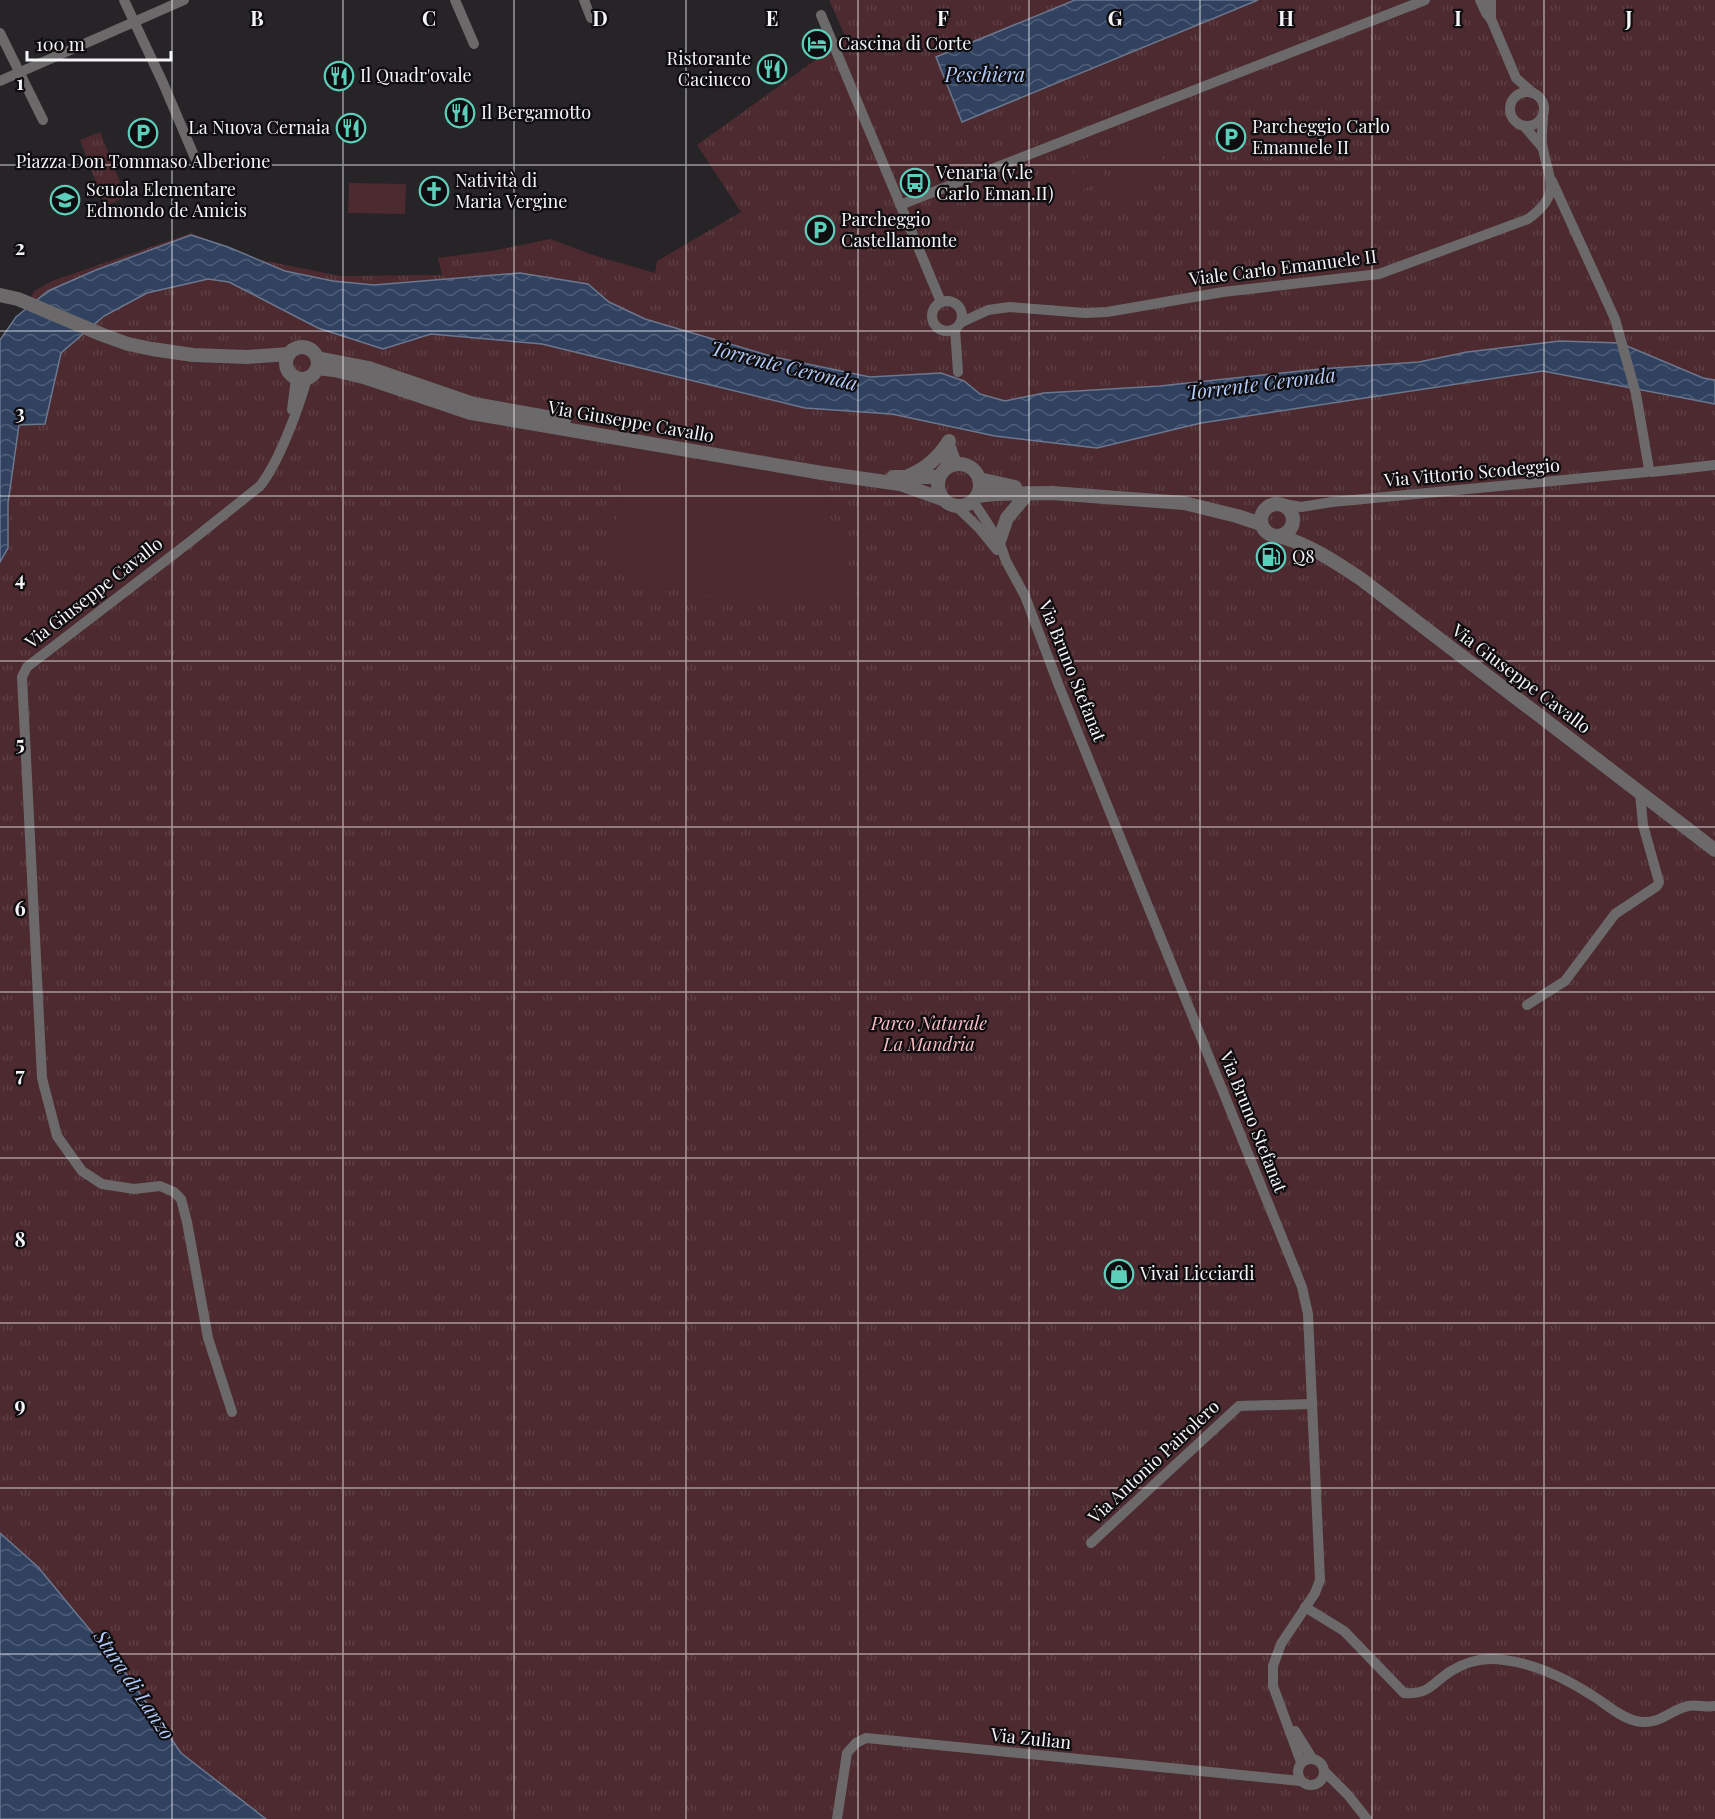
<svg xmlns="http://www.w3.org/2000/svg" width="1715" height="1819" viewBox="0 0 1715 1819" font-family="'Playfair Display',serif">
<style>
.park{fill:url(#park-tufts)}
.pitch{fill:#4c2a2f}
.water{fill:url(#water-waves);stroke:#6c778e;stroke-width:1.5}
.lines{fill:none;stroke-linecap:round;stroke-linejoin:round}
.minor{stroke:#6b696a;stroke-width:10}
.tertiary{stroke:#6b696a;stroke-width:14}
.grid{fill:none;stroke:#f5f4f6;stroke-width:1.5;stroke-opacity:0.55}
.labels{text-anchor:middle;stroke-width:4.5;stroke-linejoin:round;paint-order:stroke}
.poi-label{font-size:18px;fill:#f5f4f6;stroke:#0f0d0f;text-anchor:start}
.street-label{font-size:18px;fill:#f5f4f6;stroke:#0f0d0f}
.park-label{font-size:18px;font-style:italic;fill:#fabec5;stroke:#0f0d0f}
.water-label{font-size:20px;font-style:italic;fill:#b2cbf8;stroke:#0f0d0f}
.grid-label{font-size:20px;text-anchor:middle;font-weight:bold;fill:#f5f4f6;stroke:#0f0d0f;stroke-width:4.5;stroke-linejoin:round;paint-order:stroke}
</style>
<defs>
<pattern id="park-tufts" width="24" height="20" patternUnits="userSpaceOnUse" patternTransform="scale(1.5)"><rect width="24" height="20" fill="#4c2a2f"/><path d="M3 7l-1-3M5 7V3M7 7l1-3M15 17l-1-3M17 17v-4M19 17l1-3" fill="none" stroke="#5e3f44"/></pattern>
<pattern id="water-waves" width="16" height="10" patternUnits="userSpaceOnUse" patternTransform="scale(1.5)"><rect width="16" height="10" fill="#314261"/><path d="M0 5q4-4 8 0t8 0" fill="none" stroke="#4f5e78"/></pattern>
</defs>
<rect width="100%" height="100%" fill="#262427"/>
<g class="park">
<polygon points="829,0 1715,0 1715,1819 0,1819 0,343 25,310 34,291 52,281 191,233 256,259 340,276 442,275 438,258 497,250 550,239 596,256 655,273 657,261 741,212 697,145 846,38"/>
<polygon points="100,132 126,197 105,206 80,140"/>
</g>
<g class="pitch">
<polygon points="1150,127 1169,175 1146,185 1126,137"/>
<polygon points="1125,137 1145,185 1121,195 1102,147"/>
<polygon points="1095,155 1105,180 1082,190 1071,165"/>
<polygon points="1070,166 1080,190 1057,200 1047,176"/>
<polygon points="349,183 406,184 405,214 348,213"/>
<polygon points="629,449 818,480 860,603 723,597 661,588 609,561"/>
</g>
<g class="water">
<polygon points="1075,0 1258,0 962,122 936,57"/>
<polygon points="191,235 228,247 285,271 333,281 374,285 520,273 588,284 609,302 645,319 774,357 870,377 941,373 964,381 980,394 1005,401 1044,393 1160,386 1320,369 1419,362 1467,352 1560,341 1620,343 1703,378 1715,380 1715,404 1543,371 1201,423 1097,448 995,436 892,414 805,408 542,344 431,334 383,349 318,328 229,282 208,279 147,293 104,316 61,353 45,424 19,425 8,503 8,548 0,562 0,340 16,317 48,291 96,270"/>
<polygon points="0,1533 38,1567 128,1676 181,1753 266,1819 0,1819"/>
</g>
<g class="lines">
<g class="minor">
<polyline points="124,0 163,83 195,158"/>
<polyline points="455,0 474,44"/>
<polyline points="584,0 591,18"/>
<polyline points="1480,0 1486,13 1491,19 1516,78 1533,93"/>
<polyline points="1491,0 1491,19"/>
<polyline points="821,15 941,302"/>
<polyline points="0,33 43,120"/>
<polyline points="0,81 184,0"/>
<circle cx="1527" cy="109" r="17"/>
<polyline points="1524,126 1542,147"/>
<polyline points="1552,181 1615,319 1636,394 1649,469"/>
<polyline points="900,205 1425,0"/>
<circle cx="947" cy="316" r="15"/>
<path d="M960,323L988,310L1010,307L1085,313L1107,312L1223,292L1379,274L1528,219C1561,195 1550,183 1543,149C1540,140 1543,127 1543,117"/>
<polyline points="955,329 958,372"/>
<polyline points="292,410 296,378"/>
<polyline points="950,444 957,464"/>
<polyline points="945,468 949,442"/>
<polyline points="1652,472 1715,465"/>
<polyline points="973,501 999,541 1006,561 1025,596 1059,686 1302,1287 1308,1314 1320,1580 1315,1593 1281,1644 1273,1666 1273,1686 1301,1762"/>
<polyline points="1279,503 1301,507 1332,502 1647,472"/>
<polyline points="956,506 980,529 997,550"/>
<polyline points="1527,1005 1565,981 1615,914 1657,886 1659,882 1643,825 1640,793"/>
<path d="M232,1412L208,1338L187,1222L181,1199L174,1192L160,1186L134,1189L102,1184L82,1171L57,1136L42,1078L22,677L27,667L191,541L260,486C279,462 299,408 307,378"/>
<polyline points="1091,1543 1239,1406 1312,1404"/>
<path d="M1305,1607L1344,1631L1404,1693C1430,1695 1432,1683 1451,1671C1467,1661 1486,1657 1504,1660C1536,1664 1567,1679 1593,1696C1606,1704 1621,1718 1636,1721C1660,1726 1669,1710 1688,1706C1697,1704 1706,1708 1715,1706"/>
<polyline points="1295,1731 1312,1758"/>
<circle cx="1311" cy="1772" r="13"/>
<polyline points="1325,1772 1348,1795 1367,1819"/>
<polyline points="837,1819 847,1753 856,1743 866,1738 1301,1781"/>
</g>
<g class="tertiary">
<polyline points="0,295 18,299 103,335 128,344 152,349 193,355 247,357 289,354"/>
<circle cx="302" cy="363" r="16"/>
<polyline points="317,358 369,368 474,404 564,420"/>
<polyline points="317,368 334,370 367,378 471,413 822,473 900,484 942,499"/>
<circle cx="959" cy="485" r="21"/>
<path d="M908,476C926,469 939,457 949,441"/>
<polyline points="893,477 939,477"/>
<polyline points="979,479 1015,487"/>
<polyline points="977,496 994,494 1052,493 1184,503 1237,516 1261,524"/>
<circle cx="1277" cy="520" r="16"/>
<path d="M1279,536C1310,545 1334,561 1361,579L1715,850"/>
<polyline points="999,541 1007,518 1028,493"/>
</g>
</g>
<path class="grid" d="M172,0V1819M343,0V1819M514,0V1819M686,0V1819M858,0V1819M1029,0V1819M1200,0V1819M1372,0V1819M1544,0V1819M0,165H1715M0,331H1715M0,496H1715M0,661H1715M0,827H1715M0,992H1715M0,1158H1715M0,1323H1715M0,1488H1715M0,1654H1715"/>
<defs>
<g id="hotel-ring" transform="scale(1.5)"><circle r="9.5" fill="#0f0d0f" stroke="#5cceba" stroke-width="1.5"/><path d="M-6-4.5h1.5V1H6V5H4.5V3h-9V5H-6ZM-4 0a1.8 1.8 0 1 1 3.6 0ZM.5 0V-2.5h3Q6-2.5 6 0Z" fill="#5cceba"/></g>
<g id="restaurant-ring" transform="scale(1.5)"><circle r="9.5" fill="#0f0d0f" stroke="#5cceba" stroke-width="1.5"/><path d="M-5-6h1v4h1v-4h1v4h1v-4h1v5L-1.5 .5V6h-2V.5L-5-1ZM5-6V6H3V1.5H1.5Q1.5-4 5-6Z" fill="#5cceba"/></g>
<g id="parking-ring" transform="scale(1.5)"><circle r="9.5" fill="#0f0d0f" stroke="#5cceba" stroke-width="1.5"/><path d="M-3.5-5.5H1a3.5 3.5 0 0 1 0 7H-1V5.5H-3.5ZM-1-3.4V-.6H.8a1.4 1.4 0 0 0 0-2.8Z" fill="#5cceba"/></g>
<g id="bus-ring" transform="scale(1.5)"><circle r="9.5" fill="#0f0d0f" stroke="#5cceba" stroke-width="1.5"/><path d="M-5-6H5V4H4V6H2V4H-2V6H-4V4H-5ZM-3.5-4V0h7V-4ZM-3.5 1.2v1.5H-2V1.2ZM2 1.2v1.5H3.5V1.2Z" fill="#5cceba"/></g>
<g id="church-ring" transform="scale(1.5)"><circle r="9.5" fill="#0f0d0f" stroke="#5cceba" stroke-width="1.5"/><path d="M-1.2-6h2.4v3.5h3.3v2.4h-3.3V6h-2.4V-.1h-3.3v-2.4h3.3Z" fill="#5cceba"/></g>
<g id="school-ring" transform="scale(1.5)"><circle r="9.5" fill="#0f0d0f" stroke="#5cceba" stroke-width="1.5"/><path d="M0-5L7-2L0 1L-7-2ZM-4 1L0 2.5L4 1V4Q0 6-4 4Z" fill="#5cceba"/></g>
<g id="fuel-ring" transform="scale(1.5)"><circle r="9.5" fill="#0f0d0f" stroke="#5cceba" stroke-width="1.5"/><path d="M-5.5-6h7V0h2V4h1.3V-2.5L3-4.5l.8-.8L6-3V5H2.5V1h-1V6h-7ZM-4.2-4.7v3.2H.2V-4.7Z" fill="#5cceba"/></g>
<g id="shop-ring" transform="scale(1.5)"><circle r="9.5" fill="#0f0d0f" stroke="#5cceba" stroke-width="1.5"/><path d="M-5-2.5h2.3a2.7 3.5 0 0 1 5.4 0H5L5.5 6h-11ZM-1.5-2.5h3a1.5 2.3 0 0 0-3 0Z" fill="#5cceba"/></g>
</defs>
<g fill-rule="evenodd">
<use href="#hotel-ring" x="817" y="44"/>
<use href="#restaurant-ring" x="772" y="69"/>
<use href="#restaurant-ring" x="339" y="76"/>
<use href="#restaurant-ring" x="460" y="113"/>
<use href="#restaurant-ring" x="351" y="128"/>
<use href="#parking-ring" x="143" y="133"/>
<use href="#parking-ring" x="1231" y="137"/>
<use href="#bus-ring" x="915" y="183"/>
<use href="#church-ring" x="434" y="191"/>
<use href="#school-ring" x="65" y="200"/>
<use href="#parking-ring" x="820" y="230"/>
<use href="#fuel-ring" x="1271" y="557"/>
<use href="#shop-ring" x="1119" y="1274"/>
</g>
<g class="labels">
<g class="poi-label">
<text x="838" y="50">Cascina di Corte</text>
<text x="751" y="65" text-anchor="end">Ristorante<tspan x="751" dy="21">Caciucco</tspan></text>
<text x="360" y="82">Il Quadr'ovale</text>
<text x="481" y="119">Il Bergamotto</text>
<text x="1252" y="133">Parcheggio Carlo<tspan x="1252" dy="21">Emanuele II</tspan></text>
<text x="330" y="134" text-anchor="end">La Nuova Cernaia</text>
<text x="143" y="168" text-anchor="middle">Piazza Don Tommaso Alberione</text>
<text x="936" y="179">Venaria (v.le<tspan x="936" dy="21">Carlo Eman.II)</tspan></text>
<text x="455" y="187">Natività di<tspan x="455" dy="21">Maria Vergine</tspan></text>
<text x="86" y="196">Scuola Elementare<tspan x="86" dy="21">Edmondo de Amicis</tspan></text>
<text x="841" y="226">Parcheggio<tspan x="841" dy="21">Castellamonte</tspan></text>
<text x="1292" y="563">Q8</text>
<text x="1140" y="1280">Vivai Licciardi</text>
</g>
<g class="street-label">
<text transform="translate(1283 268) rotate(-7)" y="6">Viale Carlo Emanuele II</text>
<text transform="translate(631 422) rotate(10)" y="6">Via Giuseppe Cavallo</text>
<text transform="translate(1472 473) rotate(-5)" y="6">Via Vittorio Scodeggio</text>
<text transform="translate(94 593) rotate(-38)" y="6">Via Giuseppe Cavallo</text>
<text transform="translate(1072 671) rotate(68)" y="6">Via Bruno Stefanat</text>
<text transform="translate(1521 679) rotate(37)" y="6">Via Giuseppe Cavallo</text>
<text transform="translate(1253 1122) rotate(68)" y="6">Via Bruno Stefanat</text>
<text transform="translate(1154 1462) rotate(-43)" y="6">Via Antonio Pairolero</text>
<text transform="translate(1031 1739) rotate(6)" y="6">Via Zulian</text>
</g>
<g class="park-label">
<text x="929" y="1030">Parco Naturale<tspan x="929" dy="21">La Mandria</tspan></text>
</g>
<g class="water-label">
<text x="985" y="82">Peschiera</text>
<text transform="translate(784 366) rotate(14)" y="7">Torrente Ceronda</text>
<text transform="translate(1261 384) rotate(-7)" y="7">Torrente Ceronda</text>
<text transform="translate(134 1685) rotate(56)" y="7">Stura di Lanzo</text>
</g>
</g>
<g class="grid-label">
<text x="257" y="26">B</text>
<text x="429" y="26">C</text>
<text x="600" y="26">D</text>
<text x="772" y="26">E</text>
<text x="943" y="26">F</text>
<text x="1115" y="26">G</text>
<text x="1286" y="26">H</text>
<text x="1458" y="26">I</text>
<text x="1629" y="26">J</text>
<text x="20" y="90">1</text>
<text x="20" y="255">2</text>
<text x="20" y="420">3</text>
<text x="20" y="586">4</text>
<text x="20" y="751">5</text>
<text x="20" y="916">6</text>
<text x="20" y="1082">7</text>
<text x="20" y="1247">8</text>
<text x="20" y="1412">9</text>
</g>
<path d="M27 51v9h144v-9" fill="none" stroke="#f5f4f6" stroke-width="3"/>
<text x="36" y="51" font-size="18" fill="#f5f4f6" stroke="#0f0d0f" stroke-width="4.5" paint-order="stroke">100 m</text>
</svg>
